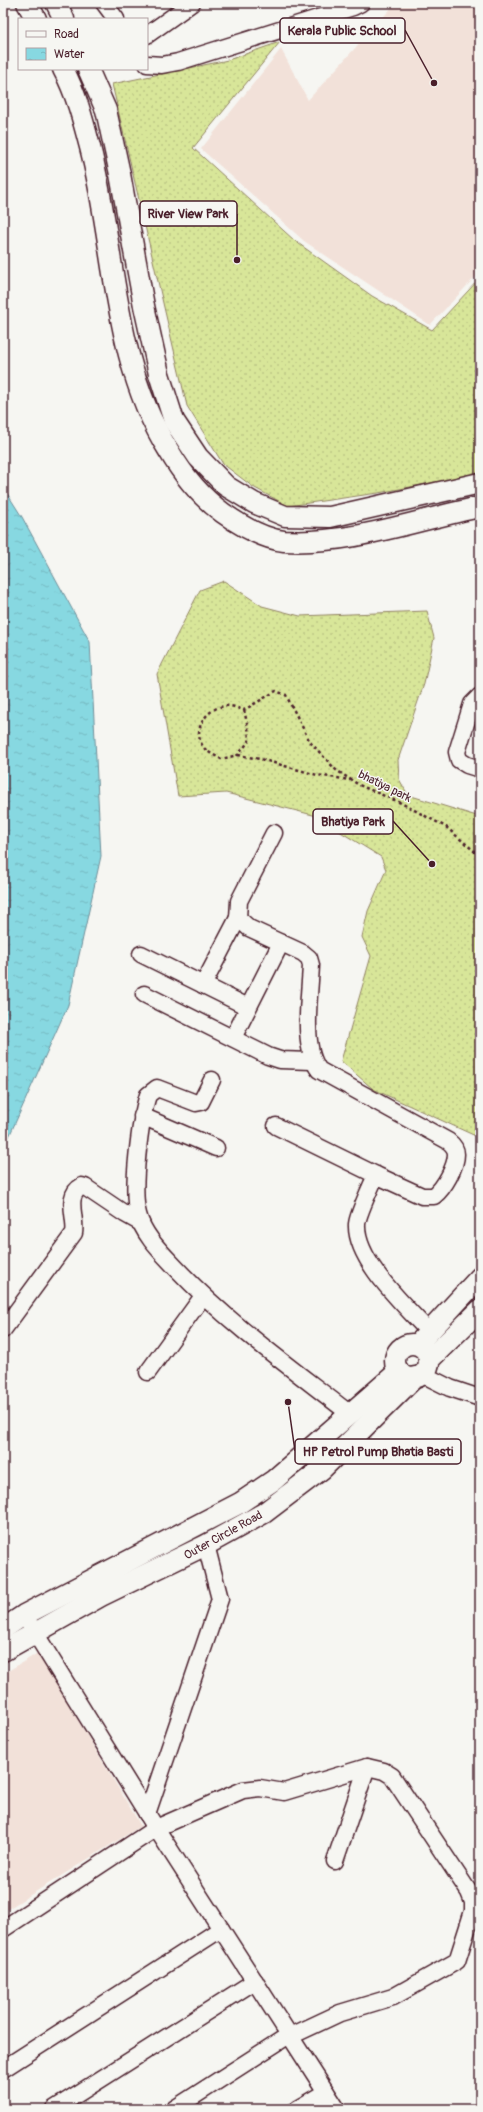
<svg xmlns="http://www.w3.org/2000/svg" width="483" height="2112" viewBox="0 0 483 2112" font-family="Pangolin,sans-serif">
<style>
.built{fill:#f2e1d9}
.grass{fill:url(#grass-dots);stroke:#918262}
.water{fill:url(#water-ripples);stroke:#6f8e98}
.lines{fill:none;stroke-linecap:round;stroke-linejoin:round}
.minor-casing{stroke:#4a1f2b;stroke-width:19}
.major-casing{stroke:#4a1f2b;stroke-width:23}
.path{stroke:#4a1f2b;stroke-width:2.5;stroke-dasharray:3 3;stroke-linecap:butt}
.minor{stroke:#f6f6f2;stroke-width:16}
.major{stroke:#f6f6f2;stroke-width:20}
.labels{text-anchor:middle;stroke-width:3;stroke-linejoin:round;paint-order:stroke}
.street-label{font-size:12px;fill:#4a1f2b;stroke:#f6f6f2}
.leader{fill:none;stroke:#4a1f2b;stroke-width:1.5}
.callout-dot{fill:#4a1f2b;stroke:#f6f6f2;stroke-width:1.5}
.callout{fill:#f6f6f2;stroke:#4a1f2b;stroke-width:1.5}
.callout-label{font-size:13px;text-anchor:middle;font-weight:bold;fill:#4a1f2b}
</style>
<defs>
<pattern id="grass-dots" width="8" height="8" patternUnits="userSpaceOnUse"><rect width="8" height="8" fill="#d8e699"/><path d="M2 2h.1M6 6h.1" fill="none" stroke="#bbc584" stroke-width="1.8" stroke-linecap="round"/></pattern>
<pattern id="water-ripples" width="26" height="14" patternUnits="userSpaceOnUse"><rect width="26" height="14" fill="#87d8e1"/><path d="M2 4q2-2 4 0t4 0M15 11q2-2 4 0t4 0" fill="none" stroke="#76b9c1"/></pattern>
</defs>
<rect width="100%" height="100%" fill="#f6f6f2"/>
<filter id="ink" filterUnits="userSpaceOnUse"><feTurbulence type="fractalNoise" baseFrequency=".025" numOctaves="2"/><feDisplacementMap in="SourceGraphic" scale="8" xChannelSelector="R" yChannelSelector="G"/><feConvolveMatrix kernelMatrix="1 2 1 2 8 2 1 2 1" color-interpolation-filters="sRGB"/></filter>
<g filter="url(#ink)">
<g class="built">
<polygon points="396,3 480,3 480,272 430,325 304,241 201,149 281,49 308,100"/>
<polygon points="38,1653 141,1826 3,1912 3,1674"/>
</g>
<g class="grass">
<polygon points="280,42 193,148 295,241 372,296 432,330 480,278 480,474 378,493 288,506 253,487 223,464 187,406 112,84 228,60"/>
<polygon points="224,581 262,606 300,616 427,611 434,638 424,684 398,760 399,779 408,795 480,817 480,1138 373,1089 341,1061 371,956 362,937 368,911 386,870 381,857 313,815 226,793 178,796 157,674 200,590"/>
</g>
<polygon class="water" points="3,487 22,517 90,642 101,856 68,1005 3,1150"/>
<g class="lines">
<g class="minor-casing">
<g id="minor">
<polyline points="104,3 116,19"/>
<polyline points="147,35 192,3"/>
<polyline points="147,64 162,65 178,62 353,7 361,3"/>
<polyline points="480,696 472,704 457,752 459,760 467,765 480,769"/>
<path d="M274,833L239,901L238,918L249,928L303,953L309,958L311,965C310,994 301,1046 319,1070L448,1141C452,1144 456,1148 456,1154C456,1167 444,1188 434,1196H422L376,1175C371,1187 358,1213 357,1224C355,1261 406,1306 429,1332"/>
<polyline points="141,954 248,1007"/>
<polyline points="203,985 238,918"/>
<polyline points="144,994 268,1056 280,1060 312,1061"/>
<polyline points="233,1038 281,943"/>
<path d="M212,1080L201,1102L196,1103L157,1088L148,1095C140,1120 131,1190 138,1214C143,1235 162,1253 176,1268C228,1323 290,1367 350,1414"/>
<polyline points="142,1116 216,1148"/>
<polyline points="276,1126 376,1175"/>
<path d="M3,1330L74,1233C77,1218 64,1196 82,1186L85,1187L125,1214L141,1223"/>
<polyline points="148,1372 203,1296"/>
<polyline points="422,1374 450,1388 480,1398"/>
<polyline points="24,1615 156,1828 337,2109"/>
<polyline points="147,1814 220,1599 206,1545"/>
<polyline points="335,1861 367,1767"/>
<polyline points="3,1929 156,1828 243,1790 260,1788 284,1792 367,1767 384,1771 392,1776 469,1892 473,1902 473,1911 457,1961 393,1997 340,2013 293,2035 289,2035 174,2109"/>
<polyline points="3,2069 221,1929"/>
<polyline points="54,2109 255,1981"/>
<polyline points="297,2109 326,2092"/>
</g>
</g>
<g class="major-casing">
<g id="major">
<polyline points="27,3 36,19"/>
<polyline points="56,3 64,19"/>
<path d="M63,69C76,93 83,120 90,147C116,248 112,361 169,451C183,475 201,497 223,513C240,525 263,539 284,541C351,545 415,520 480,507"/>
<polyline points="88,69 106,110 120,174 144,306 159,374 174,421 198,457 226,486 254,503 285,516 330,517 480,483"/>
<polyline points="418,1344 480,1277"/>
<circle cx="412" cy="1361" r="17"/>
<polyline points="429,1360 480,1310"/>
<polyline points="3,1629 24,1615 240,1503 274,1480 399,1371"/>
<polyline points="3,1651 101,1596 206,1545 264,1513 322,1469 415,1377"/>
</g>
</g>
<g class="path">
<path d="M244,710L248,727L249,741L238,755L221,759C216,756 209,753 205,749C190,732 206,707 226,706C231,705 239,709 244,710L276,691L286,695L310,742L336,770L359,785L401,803L446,827L480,856"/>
<polyline points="238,755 260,759 317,775 350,780"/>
</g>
<use href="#minor" class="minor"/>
<use href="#major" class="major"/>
</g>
</g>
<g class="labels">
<g class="street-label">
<text transform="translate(385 786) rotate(26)" y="4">bhatiya park</text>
<text transform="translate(223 1535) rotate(-29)" y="4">Outer Circle Road</text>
</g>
</g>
<path class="leader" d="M434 83L405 30M237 260L237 214M432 864L393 821M288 1402L295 1451"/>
<g class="callout-dot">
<circle cx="434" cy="83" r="4"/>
<circle cx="237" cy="260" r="4"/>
<circle cx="432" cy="864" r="4"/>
<circle cx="288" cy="1402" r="4"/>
</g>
<g class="callout">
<rect x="280" y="18" width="125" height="25" rx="4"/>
<rect x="140" y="201" width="97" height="25" rx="4"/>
<rect x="313" y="809" width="80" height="25" rx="4"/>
<rect x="295" y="1439" width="166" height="25" rx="4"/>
</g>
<g class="callout-label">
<text x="342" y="35">Kerala Public School</text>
<text x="188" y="218">River View Park</text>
<text x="353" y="826">Bhatiya Park</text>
<text x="378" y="1456">HP Petrol Pump Bhatia Basti</text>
</g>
<rect width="483" height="2112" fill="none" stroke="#f6f6f2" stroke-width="16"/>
<rect x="8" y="8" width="467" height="2096" fill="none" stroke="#4a1f2b" stroke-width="1.5" filter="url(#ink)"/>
<rect x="18" y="18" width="130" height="52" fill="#f6f6f2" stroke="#b1a0a2"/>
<rect x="26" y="31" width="20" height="6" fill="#f6f6f2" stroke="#b1a0a2"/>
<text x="54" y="38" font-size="12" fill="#4a1f2b">Road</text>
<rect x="26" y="48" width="20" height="12" fill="url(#water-ripples)" stroke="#b1a0a2"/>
<text x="54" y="58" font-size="12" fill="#4a1f2b">Water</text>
</svg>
